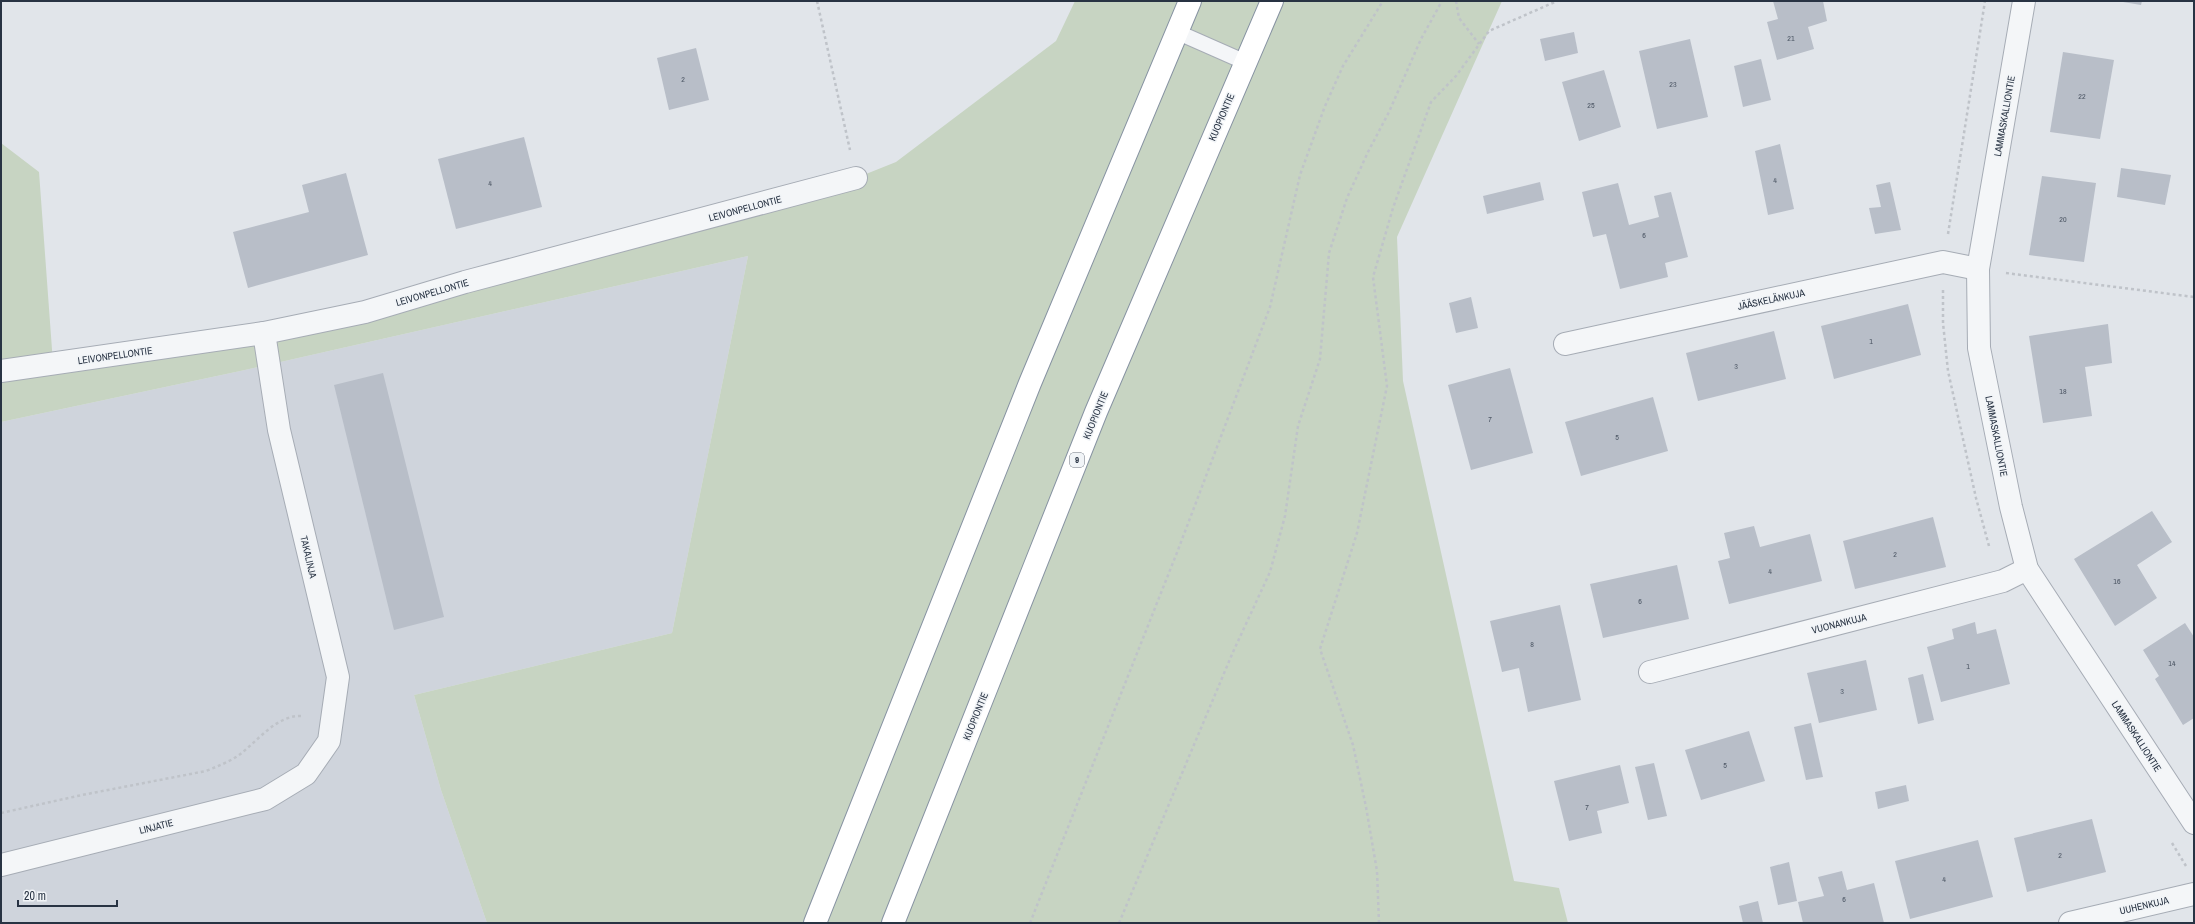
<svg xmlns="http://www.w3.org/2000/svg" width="2195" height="924" viewBox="0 0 2195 924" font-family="'Archivo Narrow',sans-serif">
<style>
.built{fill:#cfd4dc}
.green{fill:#c7d4c2}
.building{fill:#b8bec8}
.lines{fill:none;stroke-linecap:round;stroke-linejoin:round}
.lane-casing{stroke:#a6acb5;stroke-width:17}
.street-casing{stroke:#a6acb5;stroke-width:24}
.highway-casing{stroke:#8793a2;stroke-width:24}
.path{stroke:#bfc3c9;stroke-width:2.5;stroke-dasharray:3 3;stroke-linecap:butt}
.lane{stroke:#f4f6f8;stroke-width:15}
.street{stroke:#f4f6f8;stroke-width:22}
.highway{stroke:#fff;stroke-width:22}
.labels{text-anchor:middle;stroke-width:3;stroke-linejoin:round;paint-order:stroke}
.number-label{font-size:8px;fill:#4c5664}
.shield{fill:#f1f4f7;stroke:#646d79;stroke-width:1}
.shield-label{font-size:9px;font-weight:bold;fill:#283343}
.street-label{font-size:10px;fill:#283343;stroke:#f1f4f7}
</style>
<rect width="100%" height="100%" fill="#e1e5ea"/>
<polygon class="built" points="748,256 672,633 414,695 441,790 487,923 1,923 1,422 245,370"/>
<polygon class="green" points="1075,1 1502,1 1397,237 1403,381 1514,881 1559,888 1568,923 487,923 441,790 414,695 672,633 748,256 245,370 1,422 1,143 39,172 53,363 264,333 856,178 896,162 1056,41"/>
<g class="building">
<polygon points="1773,1 1823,1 1827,21 1808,27 1814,49 1777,60 1767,22 1778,19"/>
<polygon points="2117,1 2142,1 2141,5"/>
<polygon points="1574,32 1578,53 1545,61 1540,39"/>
<polygon points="1690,39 1708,117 1657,129 1639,51"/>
<polygon points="696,48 709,100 669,110 657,58"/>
<polygon points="2063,52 2114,60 2100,139 2050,132"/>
<polygon points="1761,59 1771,100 1743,107 1734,66"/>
<polygon points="1604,70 1621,127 1579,141 1562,82"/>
<polygon points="524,137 542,207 456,229 438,159"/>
<polygon points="1780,144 1794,209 1768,215 1755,151"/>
<polygon points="2121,168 2171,175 2165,205 2117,197"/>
<polygon points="346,173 368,255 248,288 233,232 309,212 302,185"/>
<polygon points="2042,176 2096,183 2084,262 2029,255"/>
<polygon points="1540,182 1544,200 1487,214 1483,196"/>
<polygon points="1890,182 1901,230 1875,234 1869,208 1881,207 1876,185"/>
<polygon points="1618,183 1629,225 1659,217 1654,196 1671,192 1688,257 1665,263 1668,277 1620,289 1606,234 1593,237 1582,192"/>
<polygon points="1471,297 1478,328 1456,333 1449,303"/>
<polygon points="1908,304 1921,355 1834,379 1821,326"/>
<polygon points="2108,324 2112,363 2085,367 2092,416 2043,423 2029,336"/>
<polygon points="1774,331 1786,379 1698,401 1686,353"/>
<polygon points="1510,368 1533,453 1471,470 1448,385"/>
<polygon points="383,373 444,617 394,630 334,385"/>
<polygon points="1653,397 1668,451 1581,476 1565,422"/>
<polygon points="2152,511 2172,542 2137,565 2157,598 2115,626 2074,559"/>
<polygon points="1933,517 1946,567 1855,589 1843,541"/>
<polygon points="1754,526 1760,547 1810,534 1822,581 1729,604 1718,561 1730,558 1724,533"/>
<polygon points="1677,565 1689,619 1603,638 1590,584"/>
<polygon points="1560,605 1581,700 1528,712 1519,668 1502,672 1490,621"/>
<polygon points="1975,622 1977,634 1996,629 2010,684 1941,702 1927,647 1954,639 1952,629"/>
<polygon points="2185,623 2194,637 2194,718 2183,725 2155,679 2159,676 2143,650"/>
<polygon points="1866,660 1877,710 1819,723 1807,673"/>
<polygon points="1923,674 1934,720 1918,724 1908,678"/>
<polygon points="1811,723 1823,777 1806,780 1794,727"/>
<polygon points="1749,731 1765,781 1701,800 1685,750"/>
<polygon points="1654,763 1667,816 1648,820 1635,767"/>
<polygon points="1620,765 1629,803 1597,811 1602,833 1569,841 1554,781"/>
<polygon points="1906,785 1909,801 1878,809 1875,792"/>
<polygon points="2092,819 2106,872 2027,892 2014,838"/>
<polygon points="1978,840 1993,897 1910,919 1895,861"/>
<polygon points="1789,862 1797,901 1778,905 1770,867"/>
<polygon points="1842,871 1847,890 1874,883 1884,923 1803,923 1798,902 1824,896 1818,877"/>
<polygon points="1758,901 1763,923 1743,923 1739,906"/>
</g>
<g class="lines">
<g class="lane-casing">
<polyline id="lane" points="1177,32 1245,62"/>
</g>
<g class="street-casing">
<g id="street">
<polyline points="2024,1 1978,269 1979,348 2011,507 2027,569 2194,823"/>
<polyline points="1565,344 1943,262 1978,269"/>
<polyline points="1,371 264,333 365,312 465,282 856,178"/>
<polyline points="1650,672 2003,581 2027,569"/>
<polyline points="1,865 265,799 306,774 329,741 338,677 279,430 264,333"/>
<polyline points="2070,923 2194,894"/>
</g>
</g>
<g class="highway-casing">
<g id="highway">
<polyline points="815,923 1030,383 1190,1"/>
<polyline points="893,923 1096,412 1272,1"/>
</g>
</g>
<g class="path">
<polyline points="817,1 850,150"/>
<polyline points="1456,1 1459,18 1479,44"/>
<polyline points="1948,234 1985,1"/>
<polyline points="2006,273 2194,297"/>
<polyline points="1943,290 1943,323 1948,371 1976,498 1989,546"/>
<path d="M1,813L82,795L206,771C218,766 229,762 239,755C258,741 277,714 303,716"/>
<polyline points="2172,843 2186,866"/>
<polyline points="1030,923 1178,550 1270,307 1300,175 1325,106 1343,66 1383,1"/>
<polyline points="1119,923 1233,652 1270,572 1285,516 1298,426 1320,359 1329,253 1347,198 1368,152 1389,112 1421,39 1442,1"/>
<polyline points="1379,923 1377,871 1366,807 1353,745 1320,649 1357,533 1387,386 1373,277 1393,208 1431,102 1456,76 1489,31 1557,1"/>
</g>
<use href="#lane" class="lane"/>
<use href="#street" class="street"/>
<use href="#highway" class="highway"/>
</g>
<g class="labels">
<g class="number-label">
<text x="1791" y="41">21</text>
<text x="683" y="82">2</text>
<text x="1673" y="87">23</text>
<text x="2082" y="99">22</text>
<text x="1591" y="108">25</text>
<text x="1775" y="183">4</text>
<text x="490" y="186">4</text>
<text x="2063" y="222">20</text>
<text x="1644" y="238">6</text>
<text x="1871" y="344">1</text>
<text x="1736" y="369">3</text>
<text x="2063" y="394">18</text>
<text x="1490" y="422">7</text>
<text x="1617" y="440">5</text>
<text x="1895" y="557">2</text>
<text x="1770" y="574">4</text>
<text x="2117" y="584">16</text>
<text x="1640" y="604">6</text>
<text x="1532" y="647">8</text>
<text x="2172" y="666">14</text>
<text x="1968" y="669">1</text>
<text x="1842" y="694">3</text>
<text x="1725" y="768">5</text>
<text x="1587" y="810">7</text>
<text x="2060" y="858">2</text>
<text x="1944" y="882">4</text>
<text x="1844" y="902">6</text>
</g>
<rect class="shield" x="1070" y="453" width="14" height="14" rx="3"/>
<g class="shield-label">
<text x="1077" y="463">9</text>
</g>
<g class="street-label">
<text transform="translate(2004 116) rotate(-80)" y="4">LAMMASKALLIONTIE</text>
<text transform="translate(1221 117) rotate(-67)" y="4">KUOPIONTIE</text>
<text transform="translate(745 208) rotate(-15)" y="4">LEIVONPELLONTIE</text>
<text transform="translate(432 292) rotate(-16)" y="4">LEIVONPELLONTIE</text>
<text transform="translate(1771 299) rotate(-12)" y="4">JÄÄSKELÄNKUJA</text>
<text transform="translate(115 355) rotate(-8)" y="4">LEIVONPELLONTIE</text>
<text transform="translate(1095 415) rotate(-68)" y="4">KUOPIONTIE</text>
<text transform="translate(1997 436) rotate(79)" y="4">LAMMASKALLIONTIE</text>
<text transform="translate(309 557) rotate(77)" y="4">TAKALINJA</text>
<text transform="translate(1839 623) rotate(-14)" y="4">VUONANKUJA</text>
<text transform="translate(975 716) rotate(-68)" y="4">KUOPIONTIE</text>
<text transform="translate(2137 736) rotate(57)" y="4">LAMMASKALLIONTIE</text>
<text transform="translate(156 826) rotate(-14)" y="4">LINJATIE</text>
<text transform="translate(2144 905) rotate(-13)" y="4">UUHENKUJA</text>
</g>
</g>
<rect width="2195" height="924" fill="none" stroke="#283343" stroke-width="4"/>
<path d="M18 900v6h99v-6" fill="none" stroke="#283343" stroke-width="2"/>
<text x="24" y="900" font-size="12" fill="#283343" stroke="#f1f4f7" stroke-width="3" paint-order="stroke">20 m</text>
</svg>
